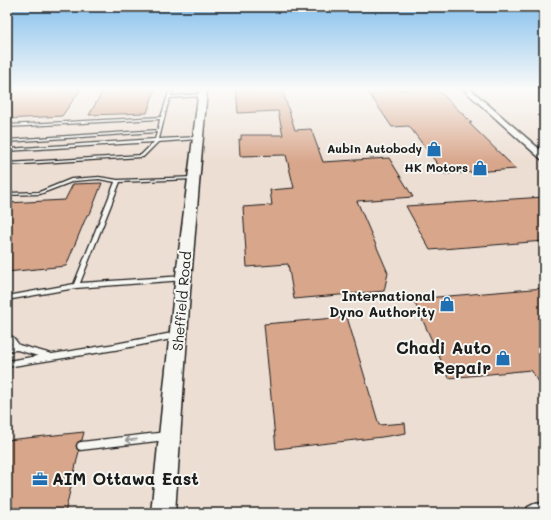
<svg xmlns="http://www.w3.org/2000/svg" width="551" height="520" viewBox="0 0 551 520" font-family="Mali,sans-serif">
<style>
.built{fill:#edded3}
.building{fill:#d8a68b;stroke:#1c1c1c}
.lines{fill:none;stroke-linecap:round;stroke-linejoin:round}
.service-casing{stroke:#1c1c1c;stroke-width:2.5}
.minor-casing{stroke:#1c1c1c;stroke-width:3}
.tertiary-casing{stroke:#1c1c1c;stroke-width:3}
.service{fill:#f6f6f2;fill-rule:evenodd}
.minor{fill:#f6f6f2;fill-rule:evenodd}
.tertiary{fill:#f6f6f2;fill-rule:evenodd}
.oneway{stroke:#949492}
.labels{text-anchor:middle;stroke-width:4;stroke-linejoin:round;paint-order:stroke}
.far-poi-label{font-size:12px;font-weight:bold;fill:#1c1c1c;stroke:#f6f6f2;text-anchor:end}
.poi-label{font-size:14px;font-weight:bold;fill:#1c1c1c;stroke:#f6f6f2;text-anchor:end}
.street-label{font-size:14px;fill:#1c1c1c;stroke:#f6f6f2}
.near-poi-label{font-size:17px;font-weight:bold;fill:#1c1c1c;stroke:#f6f6f2;text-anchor:end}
</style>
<rect width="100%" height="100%" fill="#f6f6f2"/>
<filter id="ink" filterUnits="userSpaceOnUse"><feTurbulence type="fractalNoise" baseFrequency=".025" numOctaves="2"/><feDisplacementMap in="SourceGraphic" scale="8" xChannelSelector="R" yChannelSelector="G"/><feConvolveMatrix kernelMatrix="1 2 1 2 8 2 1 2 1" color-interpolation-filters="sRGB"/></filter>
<g filter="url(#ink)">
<rect class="built" x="7" y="89" width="537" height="424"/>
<g class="building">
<polygon points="7,89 81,89 62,116 7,119"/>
<polygon points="104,89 155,89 147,113 89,115"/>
<polygon points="236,89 282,89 295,130 311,129 323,162 389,158 413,197 357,201 388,273 384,291 294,299 288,264 247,267 243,207 272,205 270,190 294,188 286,155 240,156 239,139 241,140 241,135 283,135 278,111 238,113"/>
<polygon points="366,89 437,89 472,123 469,123 516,169 445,174 409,126 392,127"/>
<polygon points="102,183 90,214 87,215 66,266 7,272 7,203 65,200 73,184"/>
<polygon points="544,197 544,241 430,250 406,206"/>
<polygon points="544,288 544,390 531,370 449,378 413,299"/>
<polygon points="347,317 379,425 405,423 406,433 382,437 276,449 264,324"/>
<polygon points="84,432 82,440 78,442 76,446 77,449 79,451 65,513 7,513 7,440"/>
</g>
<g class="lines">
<g class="service-casing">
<g id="service">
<polygon points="170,89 173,89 171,96 203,94 205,95 203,96 170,98 167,107 159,139 197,137 199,138 198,139 158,142 143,157 142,157 7,165 7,163 141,155 154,142 7,151 7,149 155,139 157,132 7,142 7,140 158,130 160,119 7,127 7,125 161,117"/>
<polygon points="99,177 118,180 194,177 196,178 194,179 120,182 80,283 183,276 185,276 186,278 185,280 76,288 7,300 7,296 74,284 115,182 99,179 74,181 40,194 7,195 7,193 39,192 71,179"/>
<polygon points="177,332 179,333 180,335 179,337 177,338 115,350 7,367 7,361 38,356 17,350 7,351 7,345 11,345 9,341 7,341 7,335 13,337 19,345 52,354 115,344"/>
<polygon points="166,432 169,433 170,436 169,439 166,440 81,450 78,449 77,446 78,443 81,442"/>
</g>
</g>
<g class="minor-casing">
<g id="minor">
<polygon points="463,89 470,89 544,153 544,159 541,159"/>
<polygon points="544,503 544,513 525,513 528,507 534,504"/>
</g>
</g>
<g class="tertiary-casing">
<polygon id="tertiary" points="199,89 207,89 190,292 175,513 151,513 174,292"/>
</g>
<use href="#service" class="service"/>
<use href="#minor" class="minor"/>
<use href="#tertiary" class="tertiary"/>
</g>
<defs><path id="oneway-shaft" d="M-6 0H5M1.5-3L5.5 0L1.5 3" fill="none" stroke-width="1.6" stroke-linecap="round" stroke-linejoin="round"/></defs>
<use class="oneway" href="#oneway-shaft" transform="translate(131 440) rotate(174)"/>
</g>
<linearGradient id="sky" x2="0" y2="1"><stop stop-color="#86c0ed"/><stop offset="0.55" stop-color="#fbfbf9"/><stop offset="1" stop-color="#fbfbf9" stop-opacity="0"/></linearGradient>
<rect width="551" height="162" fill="url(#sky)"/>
<defs>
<g id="shop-bare" transform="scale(1.2)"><path d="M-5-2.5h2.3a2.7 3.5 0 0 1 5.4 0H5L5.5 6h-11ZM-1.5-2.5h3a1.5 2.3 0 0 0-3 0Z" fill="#1f6fb2" stroke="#f6f6f2" stroke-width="2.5" paint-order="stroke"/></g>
<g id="office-bare" transform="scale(1.2)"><path d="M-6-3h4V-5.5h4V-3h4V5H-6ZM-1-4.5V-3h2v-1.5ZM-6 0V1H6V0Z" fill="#1f6fb2" stroke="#f6f6f2" stroke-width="2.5" paint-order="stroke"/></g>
</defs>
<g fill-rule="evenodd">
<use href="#shop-bare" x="434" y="149"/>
<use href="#shop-bare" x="480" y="168"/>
<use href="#shop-bare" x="447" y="304"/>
<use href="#shop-bare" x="503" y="358"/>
<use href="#office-bare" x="40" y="479"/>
</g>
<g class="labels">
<g class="far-poi-label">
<text x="422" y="153">Aubin Autobody</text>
<text x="468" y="172">HK Motors</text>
</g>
<g class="poi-label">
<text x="435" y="301">International<tspan x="435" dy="16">Dyno Authority</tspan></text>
</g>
<g class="street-label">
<text transform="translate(182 301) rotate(-85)" y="5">Sheffield Road</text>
</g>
<g class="near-poi-label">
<text x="491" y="354">Chadi Auto<tspan x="491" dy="20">Repair</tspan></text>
<text x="52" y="485" text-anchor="start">AIM Ottawa East</text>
</g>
</g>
<rect width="551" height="520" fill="none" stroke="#f6f6f2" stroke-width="24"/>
<rect x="12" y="12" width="527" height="496" fill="none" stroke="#1c1c1c" stroke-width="1.5" filter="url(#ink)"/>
</svg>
